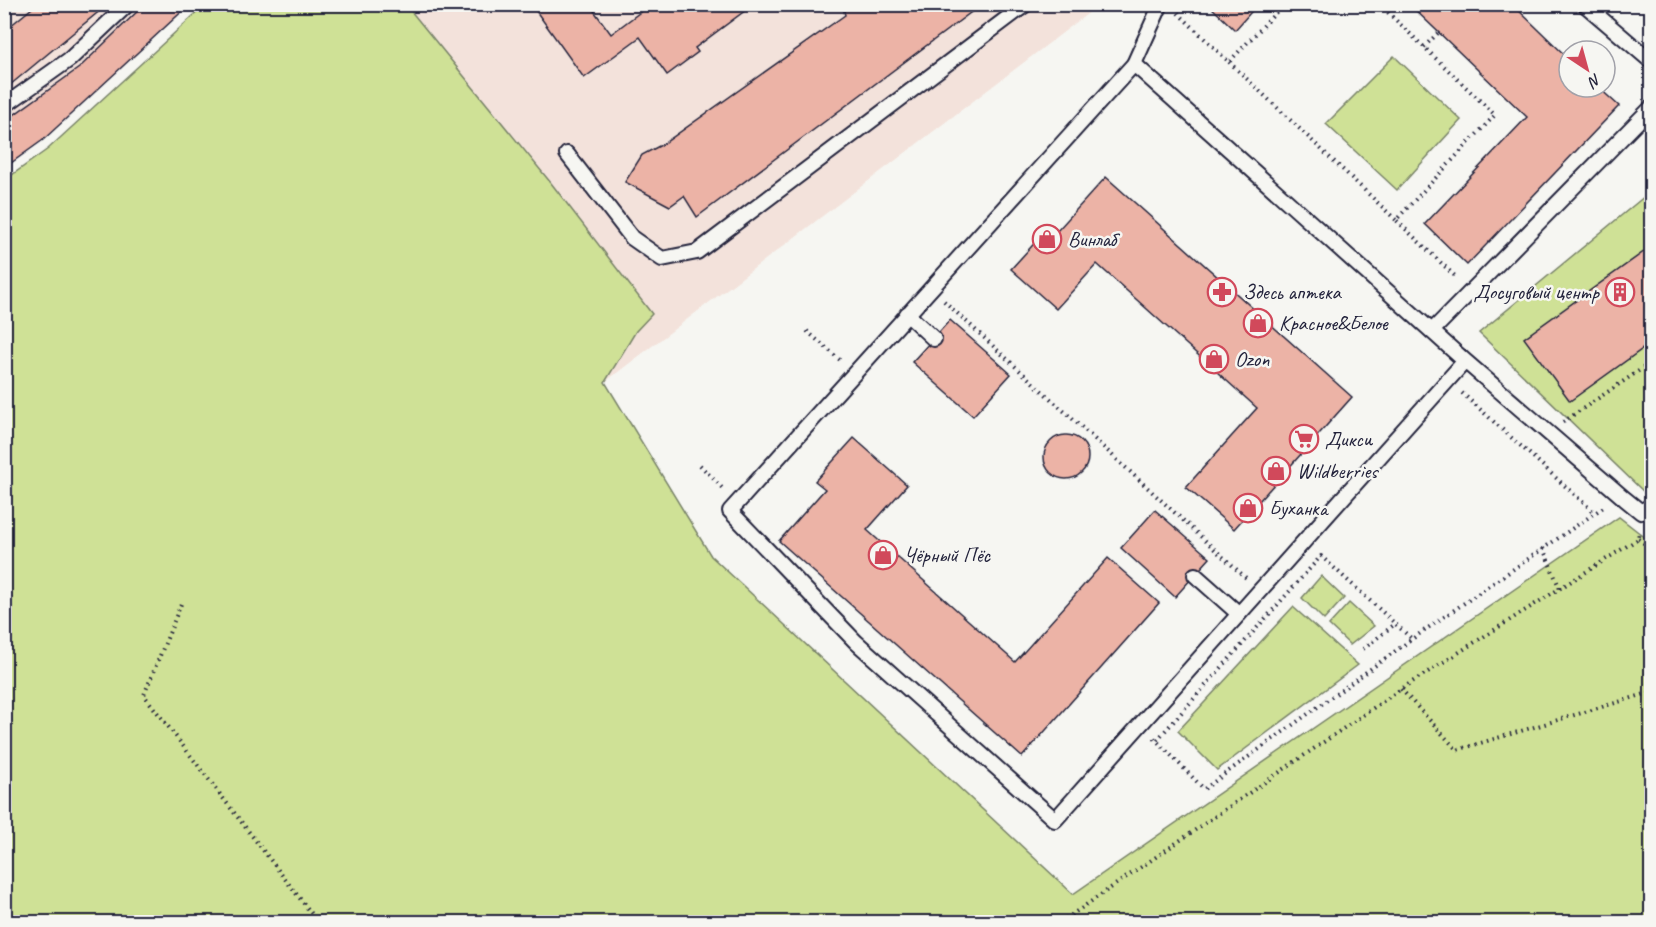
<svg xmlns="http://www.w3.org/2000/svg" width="1656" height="927" viewBox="0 0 1656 927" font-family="Caveat,sans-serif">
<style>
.built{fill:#f3e2db}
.green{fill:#cfe196;stroke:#788268;stroke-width:1.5}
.building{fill:#ecb3a6;stroke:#22223b;stroke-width:1.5}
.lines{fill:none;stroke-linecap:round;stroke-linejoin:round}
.lane-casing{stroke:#22223b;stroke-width:18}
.path{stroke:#22223b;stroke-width:4;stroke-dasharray:1.5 4.5;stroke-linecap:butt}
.lane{stroke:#f6f6f2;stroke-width:14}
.labels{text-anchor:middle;stroke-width:5;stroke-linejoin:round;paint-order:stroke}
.poi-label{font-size:21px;fill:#22223b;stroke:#f6f6f2;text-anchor:start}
</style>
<rect width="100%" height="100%" fill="#f6f6f2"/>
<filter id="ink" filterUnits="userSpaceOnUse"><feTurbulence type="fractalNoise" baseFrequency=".0167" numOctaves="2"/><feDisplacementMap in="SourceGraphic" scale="12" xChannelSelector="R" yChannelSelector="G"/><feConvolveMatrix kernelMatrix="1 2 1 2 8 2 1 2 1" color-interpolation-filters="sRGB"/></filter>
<g filter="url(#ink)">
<g class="built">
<polygon points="5,5 190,5 43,140 5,168"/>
<polygon points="326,5 1099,5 605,382"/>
</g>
<g class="green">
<polygon points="205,5 406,5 551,183 652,314 636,331 605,382 711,556 1073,894 1619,517 1651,542 1651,922 5,922 5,180 48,149"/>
<polygon points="1394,56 1461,120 1397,190 1326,124"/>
<polygon points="1651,191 1651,488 1645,493 1479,333"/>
<polygon points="1321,576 1344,598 1324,620 1302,598"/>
<polygon points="1349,603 1374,626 1350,645 1329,625"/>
<polygon points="1293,607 1358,665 1217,770 1178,731"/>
</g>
<g class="building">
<polygon points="37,4 108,4 4,90 4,31"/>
<polygon points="145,4 190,4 43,140 4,168 4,122 79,68"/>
<polygon points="531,4 589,4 611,34 651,4 754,4 695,48 698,52 667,75 640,37 584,78"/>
<polygon points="842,4 982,4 697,217 684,196 670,206 625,182 642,155 663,144 845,15"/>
<polygon points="1208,4 1258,4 1235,30"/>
<polygon points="1409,4 1512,4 1569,59 1569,87 1598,87 1619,106 1467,265 1425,224 1527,117"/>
<polygon points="1106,177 1352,397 1234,529 1186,487 1257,408 1097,264 1056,309 1011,269 1051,225 1057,231"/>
<polygon points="1652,246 1652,342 1570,401 1524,338"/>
<polygon points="950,320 1011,374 973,416 912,362"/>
<circle cx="1066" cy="457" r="22"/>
<polygon points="854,438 907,485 867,530 1015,662 1108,558 1159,603 1022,757 779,541 825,489 815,481"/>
<polygon points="1155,510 1210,558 1175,597 1121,548"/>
</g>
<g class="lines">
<g class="lane-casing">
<g id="lane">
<polyline points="1584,4 1652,62"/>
<polyline points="1134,64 1161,4"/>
<polyline points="4,106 70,59 128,4"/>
<polyline points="567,154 632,238 662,259 697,252 1026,4"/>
<polyline points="907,314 934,339"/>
<polyline points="1432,331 1652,107"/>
<polyline points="1465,361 1055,820 856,642 730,511 1134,64 1465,361 1625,499 1641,512 1652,505"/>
<polyline points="1195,575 1239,614"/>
</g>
</g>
<g class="path">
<polyline points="1379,4 1495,115 1396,220 1457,278"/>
<polyline points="1178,13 1229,62 1284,4"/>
<polyline points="1424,47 1438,33"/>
<polyline points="1229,62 1396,220"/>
<polyline points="944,301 1246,578"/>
<polyline points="807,331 840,360"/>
<polyline points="1462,393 1595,513"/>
<polyline points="1563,422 1652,362"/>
<polyline points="700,465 724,490"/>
<polyline points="1638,539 1652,549"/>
<polyline points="1543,548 1560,589"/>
<polyline points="181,604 144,695 318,922"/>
<polyline points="1363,649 1395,624"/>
<polyline points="1401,689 1457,750 1652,692"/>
<polyline points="1154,738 1204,789 1412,639 1605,506"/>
<polyline points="1157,740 1321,556 1412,639"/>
<polyline points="1061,922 1401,689 1638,539 1639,531"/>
</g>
<use href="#lane" class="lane"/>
</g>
</g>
<defs>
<g id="shop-ring" transform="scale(1.5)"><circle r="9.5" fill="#f6f6f2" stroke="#d1495b" stroke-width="1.5"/><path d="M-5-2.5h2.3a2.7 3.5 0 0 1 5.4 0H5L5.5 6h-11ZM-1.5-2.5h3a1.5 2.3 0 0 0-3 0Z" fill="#d1495b"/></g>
<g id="pharmacy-ring" transform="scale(1.5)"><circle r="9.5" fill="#f6f6f2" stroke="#d1495b" stroke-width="1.5"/><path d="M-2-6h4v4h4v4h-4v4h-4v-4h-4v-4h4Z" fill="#d1495b"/></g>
<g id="building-ring" transform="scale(1.5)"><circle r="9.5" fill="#f6f6f2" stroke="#d1495b" stroke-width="1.5"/><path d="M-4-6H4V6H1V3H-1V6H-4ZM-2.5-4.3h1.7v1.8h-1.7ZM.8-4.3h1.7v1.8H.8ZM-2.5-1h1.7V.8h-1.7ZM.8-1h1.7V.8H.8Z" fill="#d1495b"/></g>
<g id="supermarket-ring" transform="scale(1.5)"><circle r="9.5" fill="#f6f6f2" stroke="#d1495b" stroke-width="1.5"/><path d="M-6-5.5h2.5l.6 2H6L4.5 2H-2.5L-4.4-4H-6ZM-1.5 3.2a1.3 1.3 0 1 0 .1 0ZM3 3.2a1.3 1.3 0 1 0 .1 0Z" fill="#d1495b"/></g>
</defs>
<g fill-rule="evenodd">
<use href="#shop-ring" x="1047" y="239"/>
<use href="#pharmacy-ring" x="1222" y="292"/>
<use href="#building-ring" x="1620" y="292"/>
<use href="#shop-ring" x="1258" y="323"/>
<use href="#shop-ring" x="1214" y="359"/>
<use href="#supermarket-ring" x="1304" y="439"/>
<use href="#shop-ring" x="1276" y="471"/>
<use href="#shop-ring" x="1248" y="508"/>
<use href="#shop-ring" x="883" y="555"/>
</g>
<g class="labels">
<g class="poi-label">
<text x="1068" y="246">Винлаб</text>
<text x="1243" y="299">Здесь аптека</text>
<text x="1599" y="299" text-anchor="end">Досуговый центр</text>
<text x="1279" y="330">Красное&amp;Белое</text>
<text x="1235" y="366">Ozon</text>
<text x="1325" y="446">Дикси</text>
<text x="1297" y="478">Wildberries</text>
<text x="1269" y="515">Буханка</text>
<text x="904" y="562">Чёрный Пёс</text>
</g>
</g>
<rect width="1656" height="927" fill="none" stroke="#f6f6f2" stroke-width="24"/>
<rect x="12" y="12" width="1632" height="903" fill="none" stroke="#22223b" stroke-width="2" filter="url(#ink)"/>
<g transform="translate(1587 69) rotate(144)"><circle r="28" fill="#f6f6f2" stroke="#a1a1a9" stroke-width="1.5"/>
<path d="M0-4.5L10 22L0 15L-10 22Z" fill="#d1495b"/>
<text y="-9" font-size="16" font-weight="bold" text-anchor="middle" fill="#22223b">N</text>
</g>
</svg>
